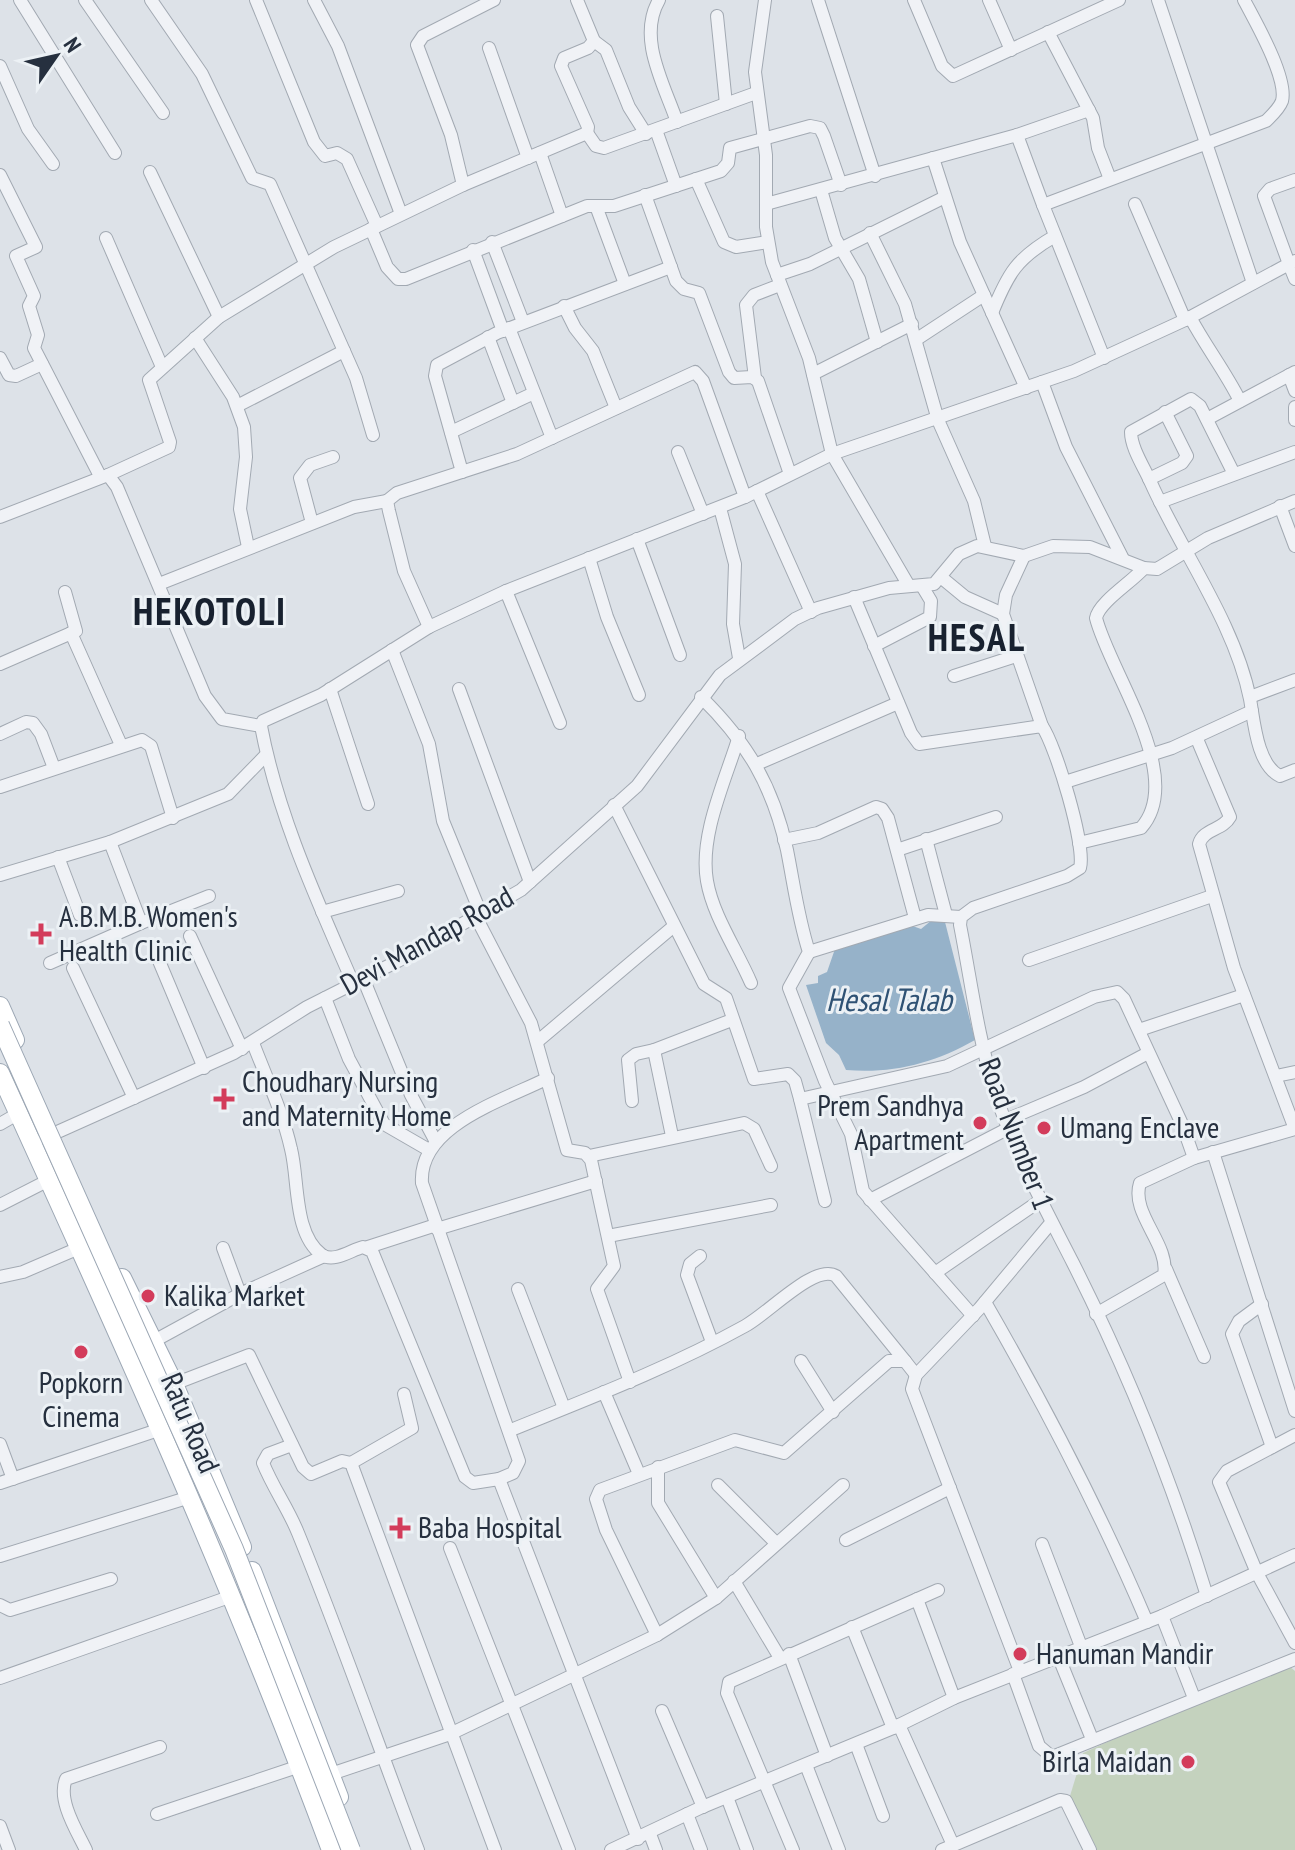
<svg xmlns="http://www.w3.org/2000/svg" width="1295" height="1850" viewBox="0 0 1295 1850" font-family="'PT Sans Narrow',sans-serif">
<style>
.park{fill:#c4d2be}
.water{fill:#96b2c9}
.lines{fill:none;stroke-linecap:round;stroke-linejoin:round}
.street-casing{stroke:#a2a9b2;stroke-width:14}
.primary-casing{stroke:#9ca7b4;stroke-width:20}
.street{stroke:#f0f2f6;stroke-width:12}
.primary{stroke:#fff;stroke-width:18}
.primary-bridge-casing{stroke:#9ca7b4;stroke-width:20;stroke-linecap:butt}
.primary-bridge{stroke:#fff;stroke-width:18}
.poi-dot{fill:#d33c5b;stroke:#ecf1f5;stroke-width:3}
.labels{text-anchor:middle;stroke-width:6;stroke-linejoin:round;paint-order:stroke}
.poi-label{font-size:30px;fill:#26303f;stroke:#ecf1f5;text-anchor:start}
.street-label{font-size:30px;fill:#26303f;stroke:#ecf1f5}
.water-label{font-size:32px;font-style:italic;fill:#2f5274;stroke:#ecf1f5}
.district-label{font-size:38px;font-weight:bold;letter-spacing:2px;fill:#18212f;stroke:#ecf1f5}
</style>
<rect width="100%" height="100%" fill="#dde2e8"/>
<polygon class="park" points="1289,1666 1295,1671 1295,1850 1094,1850 1070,1796 1083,1753 1198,1701"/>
<path class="water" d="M932,920L945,922L975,1040C935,1063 893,1074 846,1070L839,1055L826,1043L806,985L818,983V976L827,972L836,946L907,924L921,929Z"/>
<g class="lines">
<g class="street-casing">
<g id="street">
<polyline points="20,0 115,153"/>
<polyline points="85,0 163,113"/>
<polyline points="151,0 202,74 252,178 270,184 356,378 373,435"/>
<polyline points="256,0 314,142 325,156 337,153 347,159 377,226"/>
<polyline points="314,0 338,46 401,214"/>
<path d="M659,0C637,38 664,84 677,122"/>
<polyline points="765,0 755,72 766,155 766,227 772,262 809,358 832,454 909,586"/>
<polyline points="818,0 875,176"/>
<polyline points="914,0 942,66 953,76 1119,0"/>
<polyline points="989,0 1011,50"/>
<polyline points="1158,0 1253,283"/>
<polyline points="717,16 726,104"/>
<polyline points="1048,32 1093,118 1098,148 1110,179"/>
<polyline points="594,41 606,50 629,107 646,134"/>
<polyline points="489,48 528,158"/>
<polyline points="0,66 28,129 53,164"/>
<polyline points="656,130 676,186"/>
<polyline points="587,133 596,146 604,148 756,93"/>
<polyline points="1017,135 1089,110"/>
<polyline points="540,153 562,216"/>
<polyline points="933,158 960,242 1026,388"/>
<polyline points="150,172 219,317"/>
<polyline points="0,175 36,247 16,256 34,296 29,306 38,335 34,348 100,476"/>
<polyline points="696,179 724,242 736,247 768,242"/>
<polyline points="463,185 451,135 417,45 423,36 494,0"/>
<polyline points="821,190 835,238 859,279 877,342"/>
<polyline points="645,195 676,281 684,289 699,293 729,372 734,378 752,377 758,381 790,474"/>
<polyline points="766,204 1017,135 1043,205"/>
<polyline points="1135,204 1185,320"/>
<polyline points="596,206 625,284"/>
<polyline points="371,229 387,267 398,279 406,279 587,206 614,206 721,171 728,163 730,148 810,126 820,128 824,136 841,185"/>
<polyline points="870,233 905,304 938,420 974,501 985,546"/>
<polyline points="106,238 162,367"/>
<polyline points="492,242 523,322"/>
<polyline points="473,250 503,331"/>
<polyline points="1295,261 1289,264 1295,279"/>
<polyline points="777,275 810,264 943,198"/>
<polyline points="564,306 575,328 593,351 616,408"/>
<path d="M992,313C1008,273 1017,258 1055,236"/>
<path d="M1190,317C1206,347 1225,371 1240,401"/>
<polyline points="509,328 552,438"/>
<polyline points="488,337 513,403"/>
<polyline points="195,338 233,397 244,427 246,457 240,509 248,547"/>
<polyline points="917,339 984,295"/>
<polyline points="0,358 9,375 16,376 42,364"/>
<path d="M1104,358L1043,205L1266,121C1272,115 1279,109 1282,101C1288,78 1255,21 1244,0"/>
<polyline points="813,374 912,324"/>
<polyline points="1289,375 1295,391"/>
<polyline points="755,378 746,305 754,295 780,285"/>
<polyline points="1042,382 1066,447 1122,557"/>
<polyline points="237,406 344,351"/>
<polyline points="1295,407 1295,420"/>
<polyline points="1207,419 1295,372"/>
<polyline points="451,432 534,393"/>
<polyline points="678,452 703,514"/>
<polyline points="462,472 435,376 437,365 497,333 671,267"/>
<path d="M1234,474L1200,406L1191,399L1131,432C1131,448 1144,467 1151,483C1182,552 1235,624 1250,699C1254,721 1257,765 1280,776L1295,770"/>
<polyline points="108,475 169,447 170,442 149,380 219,317 334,247 463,185 587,133 588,127 561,66 564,58 588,48 594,41 577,0"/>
<polyline points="1149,479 1182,463 1187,456 1165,412"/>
<polyline points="757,491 811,612"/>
<polyline points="1160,502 1295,452"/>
<polyline points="1280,506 1295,546"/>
<polyline points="720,508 735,564 733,624 739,658"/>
<polyline points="0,517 108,475 117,487 205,696 222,719 261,726"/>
<polyline points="312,523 300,478 310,465 333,457"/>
<polyline points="637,539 680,655"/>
<polyline points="1024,556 1006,595 1003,614 1042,726"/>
<polyline points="589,558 607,617 639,695"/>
<polyline points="942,578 965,597 1003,614"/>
<polyline points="159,584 354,507 387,501"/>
<polyline points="506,591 560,723"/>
<path d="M854,597L911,733L919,744L1042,726C1056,746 1086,846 1080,868L1067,876L973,908L961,917L960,925C971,981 978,1038 995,1092C1014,1152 1045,1208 1073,1263C1127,1370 1172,1481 1207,1596"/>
<polyline points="429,627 404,571 389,511 387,501 397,493 517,454 695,372 703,381 745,497"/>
<polyline points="71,633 121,745"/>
<polyline points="874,646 930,617 931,601 922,586"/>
<polyline points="392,650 429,744 443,821 481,914"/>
<polyline points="0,664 76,631 65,592"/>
<polyline points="954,676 1016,656"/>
<polyline points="330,689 368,804"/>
<polyline points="459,689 530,882"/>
<path d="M701,697C747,742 773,786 787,850C794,885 798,918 809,952L789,988L825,1081L851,1134L863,1191L973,1316"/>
<polyline points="1250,697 1295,680"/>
<polyline points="0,734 26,722 33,723 41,734 54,768"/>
<path d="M739,736C726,779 699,835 707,881C713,916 737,950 751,983"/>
<polyline points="757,764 898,703"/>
<polyline points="1065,782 1172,748 1252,711"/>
<polyline points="0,787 142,740 151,746 173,818"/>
<polyline points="614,805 704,984 726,998 754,1079 788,1074 795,1081 800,1099 947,1066 1094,997 1117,992 1124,999 1182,1124 1194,1158"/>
<polyline points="926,839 946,915"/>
<polyline points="784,840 818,833 876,807 882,809 888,818 915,918"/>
<path d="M1079,843L1141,828C1187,777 1109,671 1096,618C1099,602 1132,582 1144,568"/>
<polyline points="897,850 996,817"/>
<polyline points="58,857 80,915"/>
<polyline points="0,875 110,842 228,794 266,755"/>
<polyline points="322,912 398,891"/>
<polyline points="476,917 531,1023 567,1150 585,1153 591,1160 614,1266 597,1289 630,1382"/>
<polyline points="141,923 209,896"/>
<polyline points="190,936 242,1049"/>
<polyline points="154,949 204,1068"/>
<polyline points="809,952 928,915 961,917"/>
<polyline points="1029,960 1212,896"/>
<polyline points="50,963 141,923 110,842"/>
<polyline points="73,968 134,1098"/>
<polyline points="363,978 411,1095 436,1142"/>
<path d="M353,983C317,900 278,816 261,726L263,721L321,695L429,627L506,591L745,497L832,454L1074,371L1185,320L1289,264L1264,196L1270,189L1295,180"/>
<polyline points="325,998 349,1059 384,1124 429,1150"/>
<polyline points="1139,1030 1244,995"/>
<polyline points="538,1041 674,926"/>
<path d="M253,1043C266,1077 283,1113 291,1149C299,1180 293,1234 322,1255C334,1263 351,1250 363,1247L372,1251L465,1477L473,1483L499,1479"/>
<polyline points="1276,1076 1295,1072"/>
<path d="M548,1078C505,1100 418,1125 422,1183L519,1461L513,1473L499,1479L638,1839"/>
<polyline points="800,1099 825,1201"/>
<polyline points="632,1101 628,1060 636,1054 654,1050"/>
<polyline points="1006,1120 1084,1087 1148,1053"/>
<polyline points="0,1124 19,1113"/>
<polyline points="672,1136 654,1050 732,1020"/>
<polyline points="44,1138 234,1053 307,1007 398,961 521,890 637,786 720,675 795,619 818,608 889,588 934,584 959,554 977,546 1024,556 1053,546 1090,547 1144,568 1157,569 1208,538 1295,501"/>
<polyline points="1213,1152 1295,1411"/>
<polyline points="589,1156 744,1123 754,1129 771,1166"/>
<polyline points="870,1200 1009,1128"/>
<polyline points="0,1205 49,1180"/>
<polyline points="437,1229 596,1181"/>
<polyline points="608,1236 771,1205"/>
<polyline points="368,1247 436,1225"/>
<polyline points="700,1256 690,1264 687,1275 712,1342"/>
<polyline points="1166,1269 1204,1357"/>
<polyline points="935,1273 1041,1200"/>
<polyline points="0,1277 23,1272 79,1248"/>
<polyline points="518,1289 564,1408"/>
<polyline points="240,1294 324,1256"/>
<path d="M985,1302C1045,1406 1100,1511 1147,1622"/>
<polyline points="1262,1304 1239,1321 1232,1334 1272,1447"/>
<path d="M1096,1314L1164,1275C1170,1244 1130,1214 1140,1183L1194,1158L1295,1129L1234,968L1199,844C1203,829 1223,830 1230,817L1197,739"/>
<polyline points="154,1341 240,1294 223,1248"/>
<polyline points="801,1361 833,1412"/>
<polyline points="174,1384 249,1355 303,1467 311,1474 342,1461 351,1463 495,1850"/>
<polyline points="604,1392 639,1474"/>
<path d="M511,1430C590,1398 671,1367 745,1326C769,1313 815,1263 836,1276L905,1361"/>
<polyline points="1295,1435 1227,1471 1219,1482 1257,1573 1295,1643"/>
<polyline points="0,1444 13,1479"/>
<path d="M292,1445L268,1454L263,1463C273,1488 288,1508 298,1533C341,1638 378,1745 418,1850"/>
<polyline points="351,1463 412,1428 404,1394"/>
<polyline points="658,1467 658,1503 716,1598"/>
<polyline points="0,1483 161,1429"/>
<polyline points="718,1485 775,1542"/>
<polyline points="846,1540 950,1488"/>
<polyline points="1042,1544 1082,1649"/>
<polyline points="450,1548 569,1850"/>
<polyline points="0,1556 190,1497"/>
<polyline points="734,1581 780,1658"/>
<polyline points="917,1599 954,1698"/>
<polyline points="0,1605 10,1610 111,1579"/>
<polyline points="1162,1616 1194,1698"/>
<polyline points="852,1627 893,1728"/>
<polyline points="657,1635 606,1530 596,1499 600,1490 735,1440 784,1453 889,1361 905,1361 916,1375"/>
<polyline points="789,1654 827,1756"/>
<polyline points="1059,1658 1092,1739"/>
<polyline points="1020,1671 912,1389 916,1375 979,1309 1050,1224"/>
<polyline points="1013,1674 1039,1746 1052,1757 1295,1659"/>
<polyline points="0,1678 232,1596"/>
<polyline points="662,1711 703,1807"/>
<polyline points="899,1725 953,1845"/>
<polyline points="856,1744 883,1816"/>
<polyline points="806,1765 839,1850"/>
<polyline points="331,1774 450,1734 657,1635 716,1598 843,1485"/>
<polyline points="727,1797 747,1850"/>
<polyline points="157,1814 300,1766"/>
<polyline points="687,1814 701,1850"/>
<polyline points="0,1826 9,1850"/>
<polyline points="650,1834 656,1850"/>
<path d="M86,1850C77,1831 57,1800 66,1779L160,1747"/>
<polyline points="611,1850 700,1808 893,1728 954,1698 1162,1616 1295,1555"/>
<polyline points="793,1850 727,1693 729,1682 938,1590"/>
<polyline points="942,1850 1060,1800 1066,1801 1090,1850"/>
</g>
</g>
<g class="primary-casing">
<g id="primary">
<polyline points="0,1006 15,1040"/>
<path d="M0,1073C117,1329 233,1586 331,1850"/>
<polyline points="122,1278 174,1384 242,1547"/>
<polyline points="252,1571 339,1797"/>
</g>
</g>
<use href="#street" class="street"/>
<use href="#primary" class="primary"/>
<g class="primary-bridge-casing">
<polyline id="primary-bridge" points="0,1025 234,1549 351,1850"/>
</g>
<use href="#primary-bridge" class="primary-bridge"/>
</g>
<g class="poi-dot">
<path d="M37 922h8v8h8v8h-8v8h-8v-8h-8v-8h8z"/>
<path d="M220 1087h8v8h8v8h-8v8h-8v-8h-8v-8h8z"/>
<circle cx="980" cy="1123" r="8"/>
<circle cx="1044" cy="1128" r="8"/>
<circle cx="148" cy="1296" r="8"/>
<circle cx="81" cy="1352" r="8"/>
<path d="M396 1516h8v8h8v8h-8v8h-8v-8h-8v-8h8z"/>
<circle cx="1020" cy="1654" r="8"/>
<circle cx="1188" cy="1762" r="8"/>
</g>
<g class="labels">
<g class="poi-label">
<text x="59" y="927">A.B.M.B. Women's<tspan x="59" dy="34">Health Clinic</tspan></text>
<text x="242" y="1092">Choudhary Nursing<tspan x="242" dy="34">and Maternity Home</tspan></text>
<text x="964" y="1116" text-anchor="end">Prem Sandhya<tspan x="964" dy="34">Apartment</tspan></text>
<text x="1060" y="1138">Umang Enclave</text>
<text x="164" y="1306">Kalika Market</text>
<text x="81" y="1393" text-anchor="middle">Popkorn<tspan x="81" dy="34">Cinema</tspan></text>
<text x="418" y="1538">Baba Hospital</text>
<text x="1036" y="1664">Hanuman Mandir</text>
<text x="1172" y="1772" text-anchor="end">Birla Maidan</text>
</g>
<g class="street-label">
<text transform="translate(427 941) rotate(-29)" y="10">Devi Mandap Road</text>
<text transform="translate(1016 1134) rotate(69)" y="10">Road Number 1</text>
<text transform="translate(190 1423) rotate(67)" y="10">Ratu Road</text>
</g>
<g class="water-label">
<text x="889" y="1011">Hesal Talab</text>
</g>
<g class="district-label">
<text x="210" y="625">HEKOTOLI</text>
<text x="977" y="651">HESAL</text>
</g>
</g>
<g transform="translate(56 56) rotate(56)" stroke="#ecf1f5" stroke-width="6" paint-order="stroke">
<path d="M0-6L14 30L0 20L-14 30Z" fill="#26303f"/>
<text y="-12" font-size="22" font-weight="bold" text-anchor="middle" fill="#26303f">N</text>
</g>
</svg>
